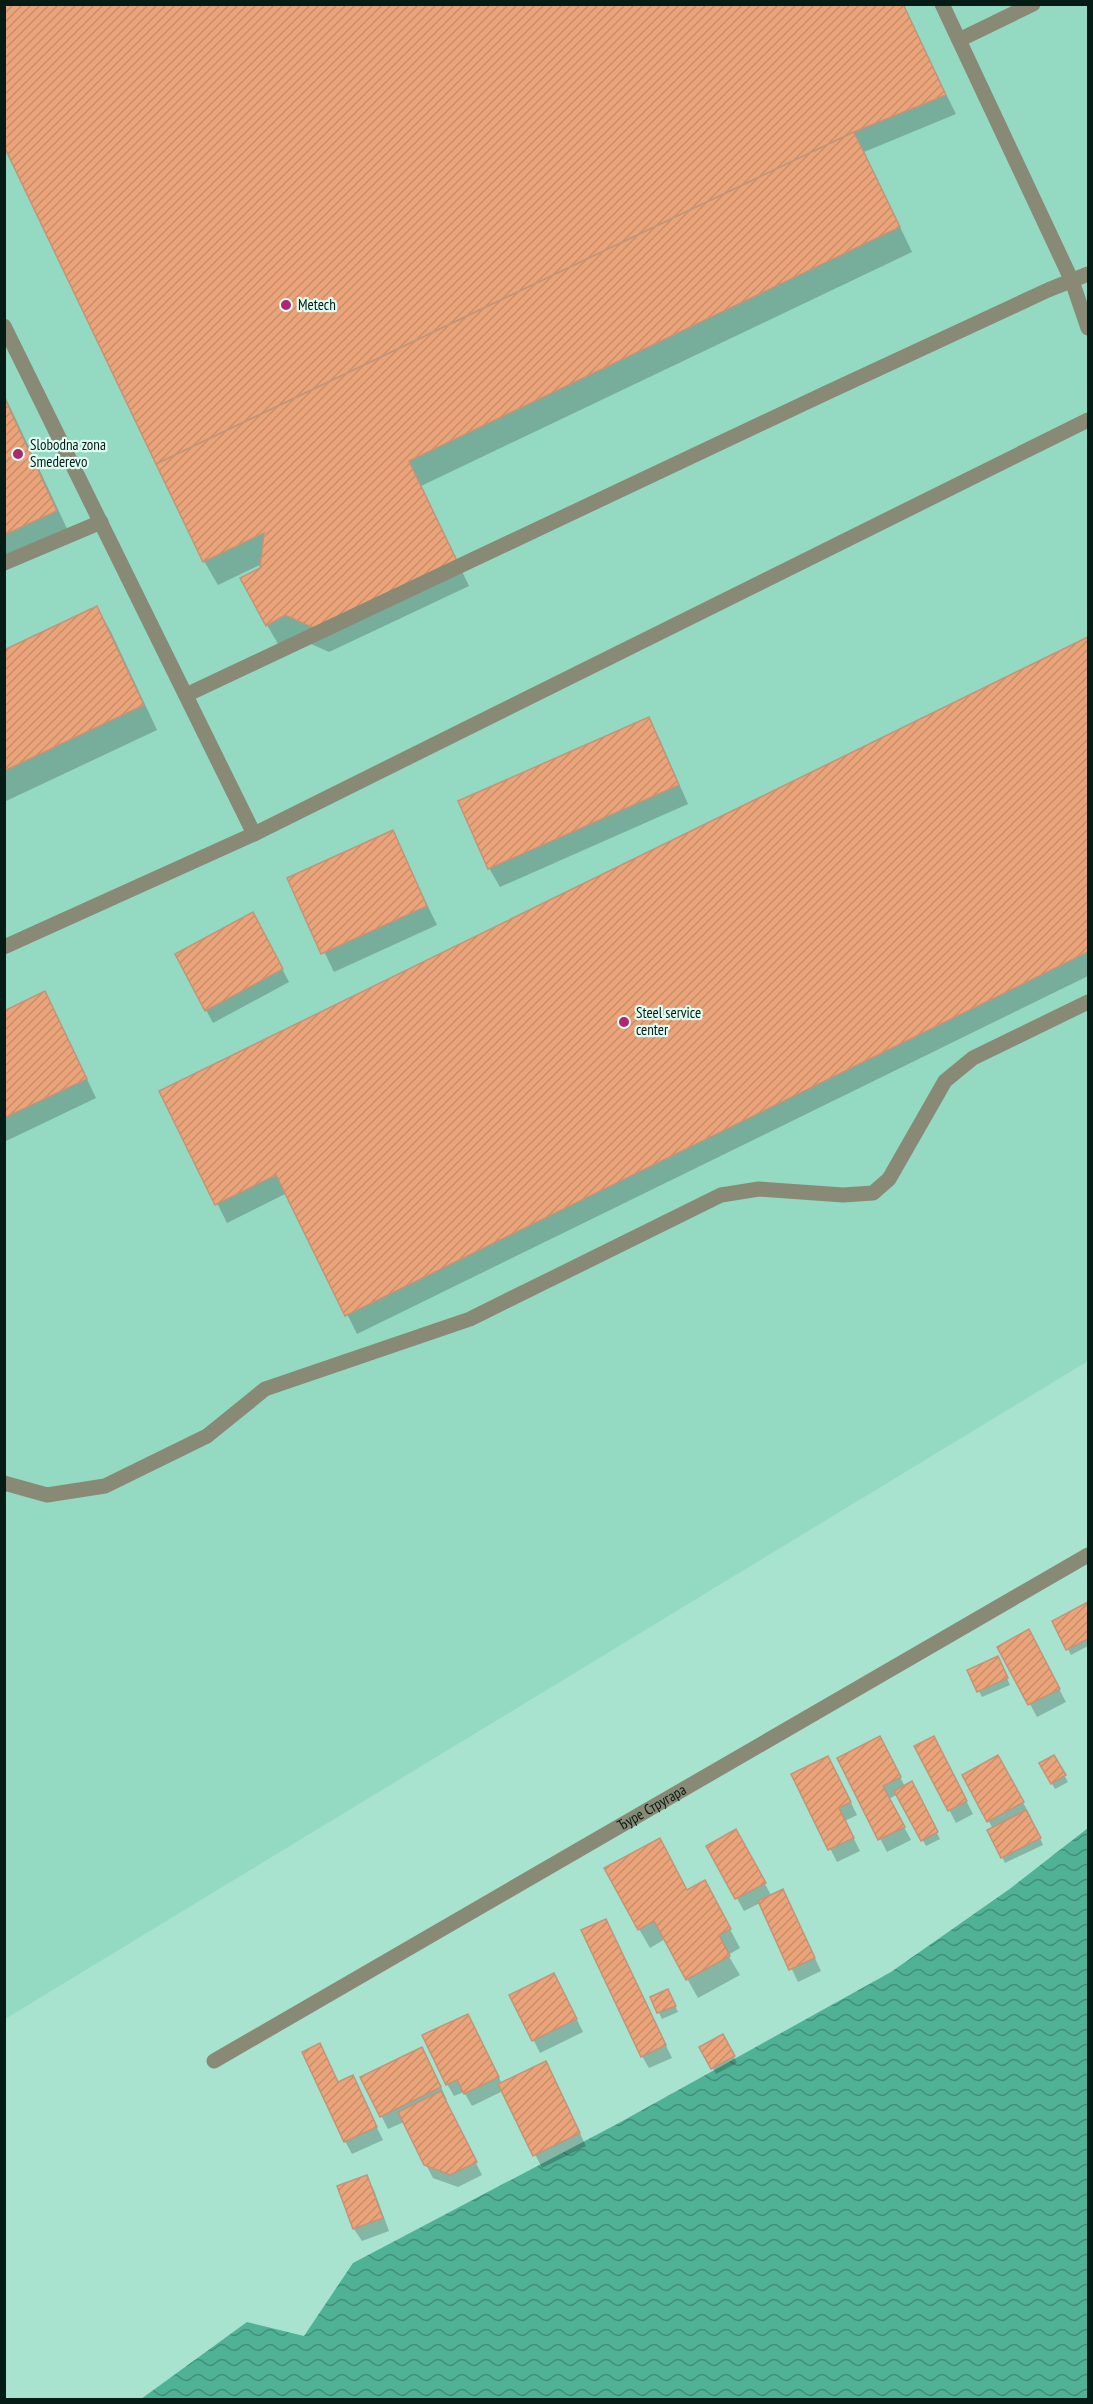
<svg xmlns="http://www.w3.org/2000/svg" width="1093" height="2404" viewBox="0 0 1093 2404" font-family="'PT Sans Narrow',sans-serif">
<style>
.built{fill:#94d9c2}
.water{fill:url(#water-waves)}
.shadow{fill:#0003}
.building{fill:url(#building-hatch);stroke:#c29479;stroke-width:1.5}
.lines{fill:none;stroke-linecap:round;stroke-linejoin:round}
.minor{stroke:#888a75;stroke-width:15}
.poi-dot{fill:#ab2771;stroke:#dffdf2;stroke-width:2}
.labels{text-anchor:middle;stroke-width:4.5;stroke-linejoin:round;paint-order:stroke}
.poi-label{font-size:15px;fill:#041c15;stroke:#dffdf2;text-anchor:start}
.street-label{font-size:15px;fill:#041c15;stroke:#dffdf2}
</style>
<defs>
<pattern id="water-waves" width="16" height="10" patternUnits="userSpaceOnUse" patternTransform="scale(1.5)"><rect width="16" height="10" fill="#50b295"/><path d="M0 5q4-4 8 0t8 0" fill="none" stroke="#409078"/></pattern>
<pattern id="building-hatch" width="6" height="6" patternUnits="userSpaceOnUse" patternTransform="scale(1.5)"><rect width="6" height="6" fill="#eba47a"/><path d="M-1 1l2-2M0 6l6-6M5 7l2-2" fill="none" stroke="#c88d69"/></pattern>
</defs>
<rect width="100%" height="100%" fill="#a7e3ce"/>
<polygon class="built" points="4,5 1088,5 1088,1361 5,2019"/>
<polygon class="water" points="1088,1828 1088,2399 141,2399 247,2322 304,2336 353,2263 617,2124 891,1972 1011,1888"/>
<g class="shadow">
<polygon points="901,4 956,114 864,152 912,252 421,486 469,586 329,652 300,639 281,649 267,625 262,564 218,585 204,561"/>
<polygon points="4,394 70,535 4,565"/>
<polygon points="97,608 111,632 157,730 4,802 4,652"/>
<polygon points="1088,638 1088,976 357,1334 287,1193 227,1223 161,1091"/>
<polygon points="648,719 659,738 688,804 500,887 489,868"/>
<polygon points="392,832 437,925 334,972 289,879"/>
<polygon points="260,927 289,982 213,1023 206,1010"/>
<polygon points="4,1012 55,1012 96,1098 4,1142"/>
<polygon points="1088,1604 1088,1646 1071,1655 1054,1622"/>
<polygon points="1035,1644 1066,1702 1037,1717 999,1647"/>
<polygon points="1000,1663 1010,1685 982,1697 969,1671"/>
<polygon points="916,1746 940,1750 973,1814 956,1823"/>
<polygon points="887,1750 905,1787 911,1783 940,1839 926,1846 898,1794 889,1799 911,1840 887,1852 839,1758"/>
<polygon points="997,1757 1030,1815 1043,1845 1005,1863 989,1831 993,1829 964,1775"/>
<polygon points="1054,1757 1068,1782 1055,1789 1041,1764"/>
<polygon points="835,1770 857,1815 845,1821 860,1851 837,1862 793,1775"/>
<polygon points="743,1843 772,1897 783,1891 821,1971 798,1982 760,1903 744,1911 708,1846"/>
<polygon points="687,1891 715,1901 740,1948 728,1955 740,1975 698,1998 665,1939 650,1948 639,1929"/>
<polygon points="606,1921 672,2058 649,2068 642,2056"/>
<polygon points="561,1987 583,2032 540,2053 511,1995"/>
<polygon points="671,1997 678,2012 662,2019 652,1998"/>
<polygon points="475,2028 502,2084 552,2076 586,2146 542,2168 503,2091 472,2106 464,2092 454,2096 447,2084"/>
<polygon points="723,2036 737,2063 716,2074 701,2047"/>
<polygon points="320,2045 338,2083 352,2077 383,2140 352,2154 345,2141"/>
<polygon points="429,2061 447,2100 445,2101 482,2175 458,2187 433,2178 404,2122 388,2129 362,2078"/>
<polygon points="367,2177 374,2190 389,2231 362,2241 354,2229 339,2187"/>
</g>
<g class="building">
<polygon points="4,4 903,4 946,95 854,132 156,464 4,146"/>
<polygon points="854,132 900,227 409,461 457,561 314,628 285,615 266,626 240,578 260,568 264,533 203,562 156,464"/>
<polygon points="4,397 57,511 4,535"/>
<polygon points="97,606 144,705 4,771 4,650"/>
<polygon points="1088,637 1088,952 345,1316 276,1175 215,1205 159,1091"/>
<polygon points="649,717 679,785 488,869 458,801"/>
<polygon points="393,830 427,906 321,954 287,878"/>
<polygon points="253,912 283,969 205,1011 175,954"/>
<polygon points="45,991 87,1079 4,1118 4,1011"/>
<polygon points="1088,1602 1088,1639 1066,1650 1052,1621"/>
<polygon points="1029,1629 1060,1689 1028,1705 997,1647"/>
<polygon points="998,1656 1008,1678 977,1692 967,1670"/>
<polygon points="880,1736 901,1777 883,1786 905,1827 878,1840 837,1758"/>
<polygon points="934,1736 967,1801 948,1811 914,1746"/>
<polygon points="998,1755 1024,1802 987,1822 962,1775"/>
<polygon points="1054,1755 1066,1775 1051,1784 1039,1763"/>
<polygon points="828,1756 851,1802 839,1808 854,1838 828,1850 791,1774"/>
<polygon points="912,1781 938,1832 921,1841 894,1791"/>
<polygon points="1026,1810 1041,1838 1001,1858 987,1830"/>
<polygon points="736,1829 766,1883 735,1899 706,1846"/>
<polygon points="660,1838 687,1890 705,1880 731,1929 719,1935 730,1956 686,1980 654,1921 638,1930 604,1868"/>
<polygon points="783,1889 815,1958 789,1970 758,1901"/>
<polygon points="606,1919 666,2045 641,2057 581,1930"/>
<polygon points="554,1973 577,2019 532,2041 509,1995"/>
<polygon points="668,1989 676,2006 657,2013 650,1997"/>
<polygon points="468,2014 499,2077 464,2094 457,2080 446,2085 422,2035"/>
<polygon points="723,2034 735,2056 711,2069 699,2047"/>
<polygon points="320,2043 338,2082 353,2075 377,2127 344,2142 302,2052"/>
<polygon points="422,2047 441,2087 380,2117 360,2077"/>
<polygon points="546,2061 580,2133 533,2156 498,2084"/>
<polygon points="441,2091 477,2162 450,2175 424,2165 398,2112"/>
<polygon points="367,2175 383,2218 353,2229 337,2186"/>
</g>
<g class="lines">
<g class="minor">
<polyline points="942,4 1072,281 1088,328"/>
<polyline points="959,40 1033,4"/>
<polyline points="4,326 254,834"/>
<polyline points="4,563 101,522"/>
<polyline points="186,695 824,394 1048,290 1088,274"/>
<polyline points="4,947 254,834 1088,420"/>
<polyline points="4,1483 47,1495 105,1486 207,1436 265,1389 470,1319 721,1195 759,1189 843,1195 873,1193 889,1179 945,1081 973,1058 1088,1002"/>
<path id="s1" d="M214,2061L1088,1555"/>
</g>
</g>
<g class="poi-dot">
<circle cx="286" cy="305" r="6"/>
<circle cx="18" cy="454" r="6"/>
<circle cx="624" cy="1022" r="6"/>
</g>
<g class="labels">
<g class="poi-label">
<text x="298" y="310">Metech</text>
<text x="30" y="450">Slobodna zona<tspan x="30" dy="17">Smederevo</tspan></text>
<text x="636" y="1018">Steel service<tspan x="636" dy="17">center</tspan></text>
</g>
<g class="street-label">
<text dy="5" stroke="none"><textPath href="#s1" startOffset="506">Ђуре Стругара</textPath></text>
</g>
</g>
<rect width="1093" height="2404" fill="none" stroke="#041c15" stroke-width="12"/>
</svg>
